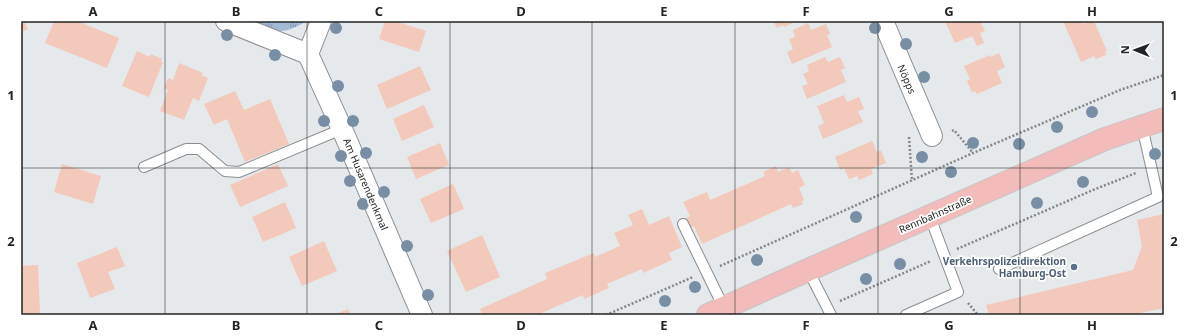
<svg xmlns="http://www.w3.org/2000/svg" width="1185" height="336" viewBox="0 0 1185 336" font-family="'Noto Sans',sans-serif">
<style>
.grass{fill:url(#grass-tufts)}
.building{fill:#f2c9ba}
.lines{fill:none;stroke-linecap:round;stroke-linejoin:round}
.service-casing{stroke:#8b8e90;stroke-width:12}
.minor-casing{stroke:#8b8e90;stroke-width:22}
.primary-casing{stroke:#c6c6c6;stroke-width:24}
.path{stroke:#838587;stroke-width:2.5;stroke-dasharray:2 2;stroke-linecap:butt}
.service{stroke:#fff;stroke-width:10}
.minor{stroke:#fff;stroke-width:20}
.primary{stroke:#f1bcb9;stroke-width:22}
.tree{fill:#778ea4}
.grid{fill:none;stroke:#232425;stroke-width:1;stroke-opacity:0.55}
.service-dot{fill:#5c6f8a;stroke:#fff;stroke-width:1.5}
.labels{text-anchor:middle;stroke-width:3.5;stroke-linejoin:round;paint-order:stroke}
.street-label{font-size:10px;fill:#232425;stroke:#fff}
.service-label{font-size:10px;font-weight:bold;fill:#4e5e75;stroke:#fff;text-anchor:end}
.neatline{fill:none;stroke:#232425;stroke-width:1.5}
.grid-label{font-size:13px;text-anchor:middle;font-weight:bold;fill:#232425}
</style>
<defs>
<pattern id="grass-tufts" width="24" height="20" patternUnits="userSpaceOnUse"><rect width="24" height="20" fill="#a1bad5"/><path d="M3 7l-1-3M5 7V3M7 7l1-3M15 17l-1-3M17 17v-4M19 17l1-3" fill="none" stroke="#8397ad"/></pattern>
</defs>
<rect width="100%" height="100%" fill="#e6e9ec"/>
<path class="grass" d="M244,21H307C299,26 287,32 277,31C269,30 253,24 244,21Z"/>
<g class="building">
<polygon points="21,21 24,21 28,29 21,32"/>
<polygon points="54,21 77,21 119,38 107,68 45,43"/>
<polygon points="385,21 395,21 426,31 419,52 379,39"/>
<polygon points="773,21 797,21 784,27 783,25 777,28"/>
<polygon points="945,21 980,21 985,31 980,33 984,43 977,46 972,36 955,43"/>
<polygon points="1063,21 1081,21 1082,24 1089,21 1094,21 1107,51 1105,52 1106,55 1096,59 1094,56 1081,62"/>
<polygon points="808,23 811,30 826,24 830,34 827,35 832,47 792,64 787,52 793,49 789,39 795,37 793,30"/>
<polygon points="137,51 150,57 151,54 162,59 161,62 163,62 149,97 122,86"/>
<polygon points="999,53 1005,67 997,71 1002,83 977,94 975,91 972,92 967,81 970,79 964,66 990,55 991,57"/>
<polygon points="825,57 828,62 840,57 845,68 841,70 846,82 807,99 802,86 808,84 803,74 809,71 807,65"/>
<polygon points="179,63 203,73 201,75 208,78 199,101 193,98 184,120 160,111 168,90 164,88 168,78 173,80"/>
<polygon points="420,66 431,90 387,109 377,85"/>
<polygon points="235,91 244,110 270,99 289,144 245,162 227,119 214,125 204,104"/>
<polygon points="844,95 847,102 859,97 864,109 858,111 863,122 823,139 818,126 824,123 817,106"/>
<polygon points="424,105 434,127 402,141 393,119"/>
<polygon points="872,141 877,152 881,150 886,163 871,169 873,174 859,180 857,176 849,179 844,168 840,170 835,157"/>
<polygon points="440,143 449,165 416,179 407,157"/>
<polygon points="62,164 101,176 93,204 54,192"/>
<polygon points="278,164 288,186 240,207 230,185"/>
<polygon points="776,166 778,172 789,167 792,173 798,170 805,185 799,188 804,200 802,201 803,204 793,208 791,204 702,244 694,226 688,229 684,219 690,216 683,202 707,192 710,200 765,176 763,172"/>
<polygon points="453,184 464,209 431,223 420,199"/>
<polygon points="285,202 296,228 263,242 252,217"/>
<polygon points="642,209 649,225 669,216 682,247 669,253 672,260 643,273 642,269 607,284 609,288 584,299 583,295 537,315 482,315 480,309 547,279 545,273 594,253 595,257 620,246 614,233 633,225 628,215"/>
<polygon points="1164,214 1164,308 1131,315 989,315 986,305 1133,270 1142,246 1137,220"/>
<polygon points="482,235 500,277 466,292 447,251"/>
<polygon points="324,241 337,271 302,286 289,257"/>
<polygon points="117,247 125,266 108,272 115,289 90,298 77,263"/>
<polygon points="38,265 40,313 21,314 21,266"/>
<polygon points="348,309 351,315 334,315"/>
</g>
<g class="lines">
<g class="service-casing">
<g id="service">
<polyline points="144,167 186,149 199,149 225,171 239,172 342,129"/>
<polyline points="683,224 724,308"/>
<polyline points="999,269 1158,197 1142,126"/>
<polyline points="808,270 831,315"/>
<polyline points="906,315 958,292 930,217"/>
</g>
</g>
<g class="minor-casing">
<g id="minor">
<polyline points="226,21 308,54"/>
<polyline points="883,21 932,136"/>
<polyline points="308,54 342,129 422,315"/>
<polyline points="308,54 321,21"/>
</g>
</g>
<g class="primary-casing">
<polyline id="primary" points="708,315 808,270 1105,139 1164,119"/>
</g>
<g class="path">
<polyline points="952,131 954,130 973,153"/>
<polyline points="909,137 912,181"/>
<polyline points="957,249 1093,190 1136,173"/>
<polyline points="720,266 973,153 1120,90 1164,75"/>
<polyline points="840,301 931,261"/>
<polyline points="968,303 978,315"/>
<polyline points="606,315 693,277"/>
</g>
<use href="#service" class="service"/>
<use href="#minor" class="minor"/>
<use href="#primary" class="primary"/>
</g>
<g class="tree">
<circle cx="336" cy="28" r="6"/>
<circle cx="875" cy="28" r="6"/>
<circle cx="227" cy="35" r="6"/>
<circle cx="906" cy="44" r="6"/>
<circle cx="275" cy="55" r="6"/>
<circle cx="924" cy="77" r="6"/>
<circle cx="338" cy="86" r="6"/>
<circle cx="1092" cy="112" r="6"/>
<circle cx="324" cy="121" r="6"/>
<circle cx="353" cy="121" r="6"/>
<circle cx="1057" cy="127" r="6"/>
<circle cx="973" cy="143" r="6"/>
<circle cx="1019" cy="144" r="6"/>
<circle cx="366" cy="153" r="6"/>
<circle cx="1155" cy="154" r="6"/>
<circle cx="341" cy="156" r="6"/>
<circle cx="922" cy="157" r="6"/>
<circle cx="951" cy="172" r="6"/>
<circle cx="350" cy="181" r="6"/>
<circle cx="1083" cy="182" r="6"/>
<circle cx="384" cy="192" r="6"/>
<circle cx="1037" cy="203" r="6"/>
<circle cx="363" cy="204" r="6"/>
<circle cx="856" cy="217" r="6"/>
<circle cx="407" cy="246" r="6"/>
<circle cx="757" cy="260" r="6"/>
<circle cx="900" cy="264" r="6"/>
<circle cx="866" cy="279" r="6"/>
<circle cx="695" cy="287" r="6"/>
<circle cx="428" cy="295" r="6"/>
<circle cx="665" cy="301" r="6"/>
</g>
<path class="grid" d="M165,21V315M307,21V315M450,21V315M592,21V315M735,21V315M878,21V315M1020,21V315M21,168H1164"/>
<circle class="service-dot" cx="1074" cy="267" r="4"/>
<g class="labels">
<g class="street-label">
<text transform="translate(907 79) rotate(67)" y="4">Nöpps</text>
<text transform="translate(366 184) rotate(67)" y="4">Am Husarendenkmal</text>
<text transform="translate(935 214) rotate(-24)" y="4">Rennbahnstraße</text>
</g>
<g class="service-label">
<text x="1066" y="265">Verkehrspolizeidirektion<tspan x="1066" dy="12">Hamburg-Ost</tspan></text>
</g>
</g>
<rect width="1185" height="336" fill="none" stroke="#ffffff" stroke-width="44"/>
<g transform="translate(1135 50) rotate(271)" stroke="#ffffff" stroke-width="3" paint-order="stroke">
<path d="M0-3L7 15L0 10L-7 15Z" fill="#232425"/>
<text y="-6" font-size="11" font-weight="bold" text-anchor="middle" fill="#232425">N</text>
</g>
<rect x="22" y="22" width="1141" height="292" class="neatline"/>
<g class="grid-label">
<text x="93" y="16">A</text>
<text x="236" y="16">B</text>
<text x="379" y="16">C</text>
<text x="521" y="16">D</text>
<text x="664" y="16">E</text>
<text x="806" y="16">F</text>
<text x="949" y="16">G</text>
<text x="1092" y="16">H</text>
<text x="11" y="100">1</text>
<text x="1174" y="100">1</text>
<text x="11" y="246">2</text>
<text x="1174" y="246">2</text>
<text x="93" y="330">A</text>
<text x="236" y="330">B</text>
<text x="379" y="330">C</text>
<text x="521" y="330">D</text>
<text x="664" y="330">E</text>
<text x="806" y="330">F</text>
<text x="949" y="330">G</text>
<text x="1092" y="330">H</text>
</g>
</svg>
